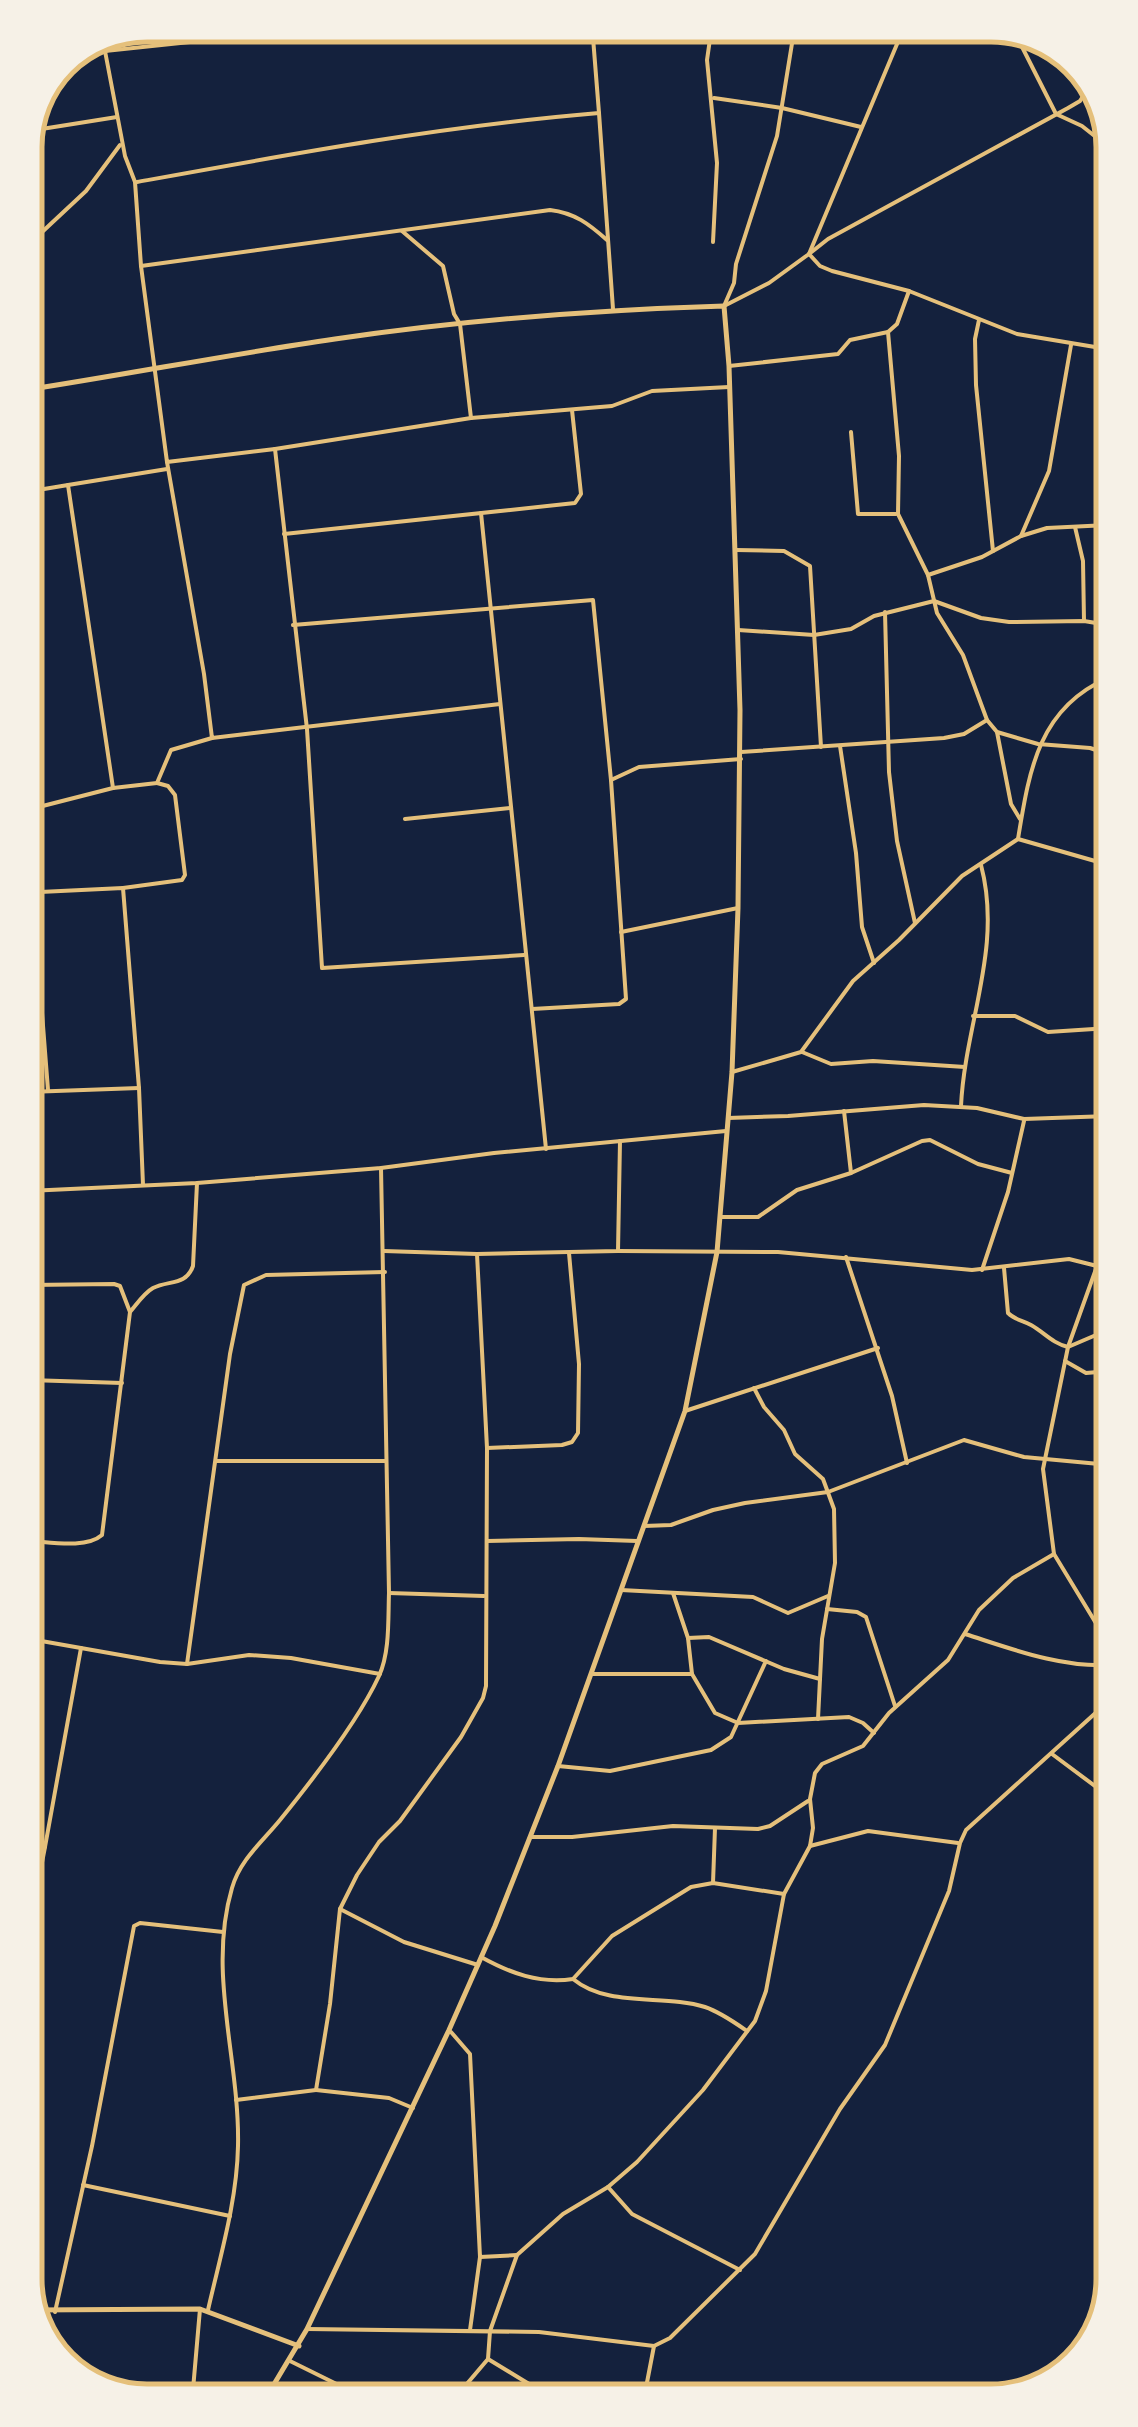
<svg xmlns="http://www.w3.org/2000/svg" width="1138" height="2427" viewBox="0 0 1138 2427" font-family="'Archivo Narrow',sans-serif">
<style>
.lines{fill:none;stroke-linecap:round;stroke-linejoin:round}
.minor{stroke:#e5c07b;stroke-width:4}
.tertiary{stroke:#e5c07b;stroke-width:5}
.rim{fill:none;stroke:#e5c07b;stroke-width:5}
</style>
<rect width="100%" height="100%" fill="#14213d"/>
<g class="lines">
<g class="minor">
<polyline points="236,25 241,35"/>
<polyline points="712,25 707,60 717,163 713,242"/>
<polyline points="1014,31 1056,114 1082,126 1106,145"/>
<polyline points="714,98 782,108 861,127"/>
<polyline points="599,113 613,309"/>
<polyline points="29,131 117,117"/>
<path d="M137,182C291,154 443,126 599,113L592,25"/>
<polyline points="402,231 443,266 454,314 460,324 471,418"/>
<polyline points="26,247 86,191 120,145"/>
<polyline points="809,254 828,239 1068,108 1080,101 1090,85"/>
<polyline points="809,254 905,25"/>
<path d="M141,266L550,210C575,213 589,224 607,240"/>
<polyline points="724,306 769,283 809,254 820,266 832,271 909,291 1017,334 1107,349"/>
<polyline points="724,306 734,283 736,264 777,136 795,25"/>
<polyline points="979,320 975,339 976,385 993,551"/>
<polyline points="888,332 899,456 898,514 928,575 937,613 963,655 987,720 997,732 1038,744 1090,748 1108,754"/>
<polyline points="729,366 838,354 850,340 888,332 897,324 909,291"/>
<polyline points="851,432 858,514 896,514"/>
<polyline points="275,449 167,462 141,266 135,182 125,156 105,51 350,25"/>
<polyline points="167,462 204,674 212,738 500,704"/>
<polyline points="68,485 167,469"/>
<polyline points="26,492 68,485 113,788 27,810"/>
<polyline points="481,513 546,1149"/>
<polyline points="1075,527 1083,561 1084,621"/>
<polyline points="284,534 575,503 581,494 572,410"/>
<polyline points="1021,536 1049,471 1071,345"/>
<polyline points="736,550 784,551 810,566 821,747"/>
<polyline points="928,575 982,557 1021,536 1047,528 1108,525"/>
<polyline points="885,612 889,772 897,841 915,923"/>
<polyline points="293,625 593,600 611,780 626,999 619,1004 532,1009"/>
<polyline points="738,630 814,635 851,629 874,616 934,601 981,618 1009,622 1084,621 1108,625"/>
<polyline points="997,732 1011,804 1020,819"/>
<polyline points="840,746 856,853 862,927 874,963"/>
<polyline points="741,752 944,738 964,734 987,720"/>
<polyline points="611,780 639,767 741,759"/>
<polyline points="113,788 157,783 171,750 212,738"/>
<polyline points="27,815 40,892 28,895"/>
<polyline points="405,819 510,808"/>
<polyline points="1018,839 1109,865"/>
<polyline points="123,888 182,880 185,875 175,795 168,786 157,783"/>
<polyline points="40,892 123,888 139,1088 143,1185"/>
<polyline points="27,897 40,987 48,1090"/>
<polyline points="621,932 738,908"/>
<polyline points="524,955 322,968 307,729 275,449 471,418 612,406 652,391 729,387"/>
<polyline points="973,1016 1015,1016 1048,1032 1109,1028"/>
<polyline points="802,1052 831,1064 873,1061 965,1067"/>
<path d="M732,1072L801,1052L853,981L899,940L962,876L1018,839C1029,772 1038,708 1108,678"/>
<polyline points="28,1092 139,1088"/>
<path d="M961,1106C965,1023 1003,948 981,865"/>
<polyline points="728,1118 788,1116 924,1105 977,1108 1024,1119 1109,1116"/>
<polyline points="851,1173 922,1141 930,1140 978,1164 1012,1173"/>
<polyline points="28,1191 197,1183 381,1168 494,1153 726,1131"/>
<polyline points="721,1217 758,1217 797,1190 851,1173 844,1111"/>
<polyline points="1110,1242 1097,1266 1068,1347 1043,1469 1054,1554 1111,1648"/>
<polyline points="384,1251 477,1254 618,1251 620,1141"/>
<polyline points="618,1251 778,1252 972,1270 1069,1259 1097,1266"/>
<polyline points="846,1257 892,1396 907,1463"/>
<path d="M1004,1268L1008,1313C1015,1320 1022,1320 1031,1325C1045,1333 1052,1343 1068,1347L1110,1329"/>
<polyline points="982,1270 1008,1192 1024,1121"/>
<polyline points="29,1285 114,1284 120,1286 130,1312"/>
<polyline points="1065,1361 1086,1373 1110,1371"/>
<polyline points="29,1380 122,1383"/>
<polyline points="754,1388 764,1407 784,1430 795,1454 823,1479 834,1509 835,1563 822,1639 818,1719"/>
<polyline points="685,1411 878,1348"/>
<polyline points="487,1448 562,1445 572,1442 578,1433 579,1364 569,1253"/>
<polyline points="216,1461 386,1461"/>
<polyline points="644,1526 671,1525 713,1510 745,1503 828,1492 964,1440 1024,1457 1110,1465"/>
<path d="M29,1541C50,1542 86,1549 102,1535L130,1312C137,1304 144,1293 153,1288C169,1280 186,1286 193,1266L197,1183"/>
<polyline points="487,1541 579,1539 637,1541"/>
<polyline points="621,1590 753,1597 788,1613 828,1596"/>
<polyline points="389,1593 484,1596"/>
<polyline points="673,1593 688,1638 692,1674 715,1713 738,1723 849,1717 863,1723 874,1733"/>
<polyline points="827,1609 857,1612 866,1617 895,1706"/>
<path d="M965,1634C1012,1649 1061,1668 1111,1665"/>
<polyline points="688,1638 709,1637 784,1669 820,1679"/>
<polyline points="30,1639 160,1662 187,1664 249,1655 291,1658 380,1674"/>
<polyline points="187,1664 230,1354 244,1285 266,1275 385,1272"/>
<polyline points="592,1674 692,1674"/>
<polyline points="1052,1754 1111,1798"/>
<polyline points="558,1766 610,1771 711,1750 731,1737 766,1661"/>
<polyline points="531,1837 572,1837 673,1826 758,1829 770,1826 808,1801"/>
<polyline points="30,1845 45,1847 31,1918"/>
<polyline points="810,1846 868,1831 958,1843"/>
<polyline points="45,1847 81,1648"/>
<polyline points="713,1883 715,1828"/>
<polyline points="340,1909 404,1942 478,1965"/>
<path d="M481,1957C510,1973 539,1984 573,1979L612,1936L691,1887L713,1883L784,1894"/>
<path d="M573,1979C608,2008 664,1994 705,2007C720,2012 734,2022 747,2031"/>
<polyline points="451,2032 470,2054 480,2257 517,2255"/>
<polyline points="316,2090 389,2098 413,2108"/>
<polyline points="236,2100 316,2090 330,2004 340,1909 357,1875 379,1842 400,1821 461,1737 483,1698 486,1686 487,1448 477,1254"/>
<polyline points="83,2185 230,2216"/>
<polyline points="608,2187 632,2214 740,2270"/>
<path d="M208,2310C220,2257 237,2201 238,2146C240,2061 207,1973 232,1888C240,1860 262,1842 280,1820C310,1783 359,1719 379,1676C390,1652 388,1619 389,1593L381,1168"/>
<polyline points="55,2312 92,2146 134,1926 140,1923 223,1932"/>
<polyline points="307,2329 539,2332 654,2346 670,2338 755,2254 840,2109 885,2045 949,1891 960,1843 966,1830 1111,1699"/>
<polyline points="470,2330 480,2257"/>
<polyline points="488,2359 534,2387 536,2399"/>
<polyline points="290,2361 369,2400"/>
<polyline points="644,2398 654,2346"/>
<polyline points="454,2399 488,2359 490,2331 517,2255 563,2214 608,2187 637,2162 703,2090 755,2021 766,1991 784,1894 810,1846 813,1828 810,1799 815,1773 822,1764 863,1746 889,1713 948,1660 979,1610 1013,1578 1054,1554"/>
<polyline points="192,2401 200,2309"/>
</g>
<g class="tertiary">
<path d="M26,390C129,374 232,354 335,339C464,320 594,310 724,306L729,366L740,710L738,908L732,1072L717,1252L685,1411L558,1766L495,1926L449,2030L307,2329L264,2401"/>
<polyline points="32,2310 200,2309 299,2346"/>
</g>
</g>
<path d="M0 0H1138V2427H0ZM147 42H991A105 105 0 0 1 1096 147V2279A105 105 0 0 1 991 2384H147A105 105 0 0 1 42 2279V147A105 105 0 0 1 147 42Z" fill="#f6f1e7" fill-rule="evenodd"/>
<path class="rim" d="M147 42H991A105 105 0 0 1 1096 147V2279A105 105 0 0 1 991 2384H147A105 105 0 0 1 42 2279V147A105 105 0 0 1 147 42Z"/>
</svg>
